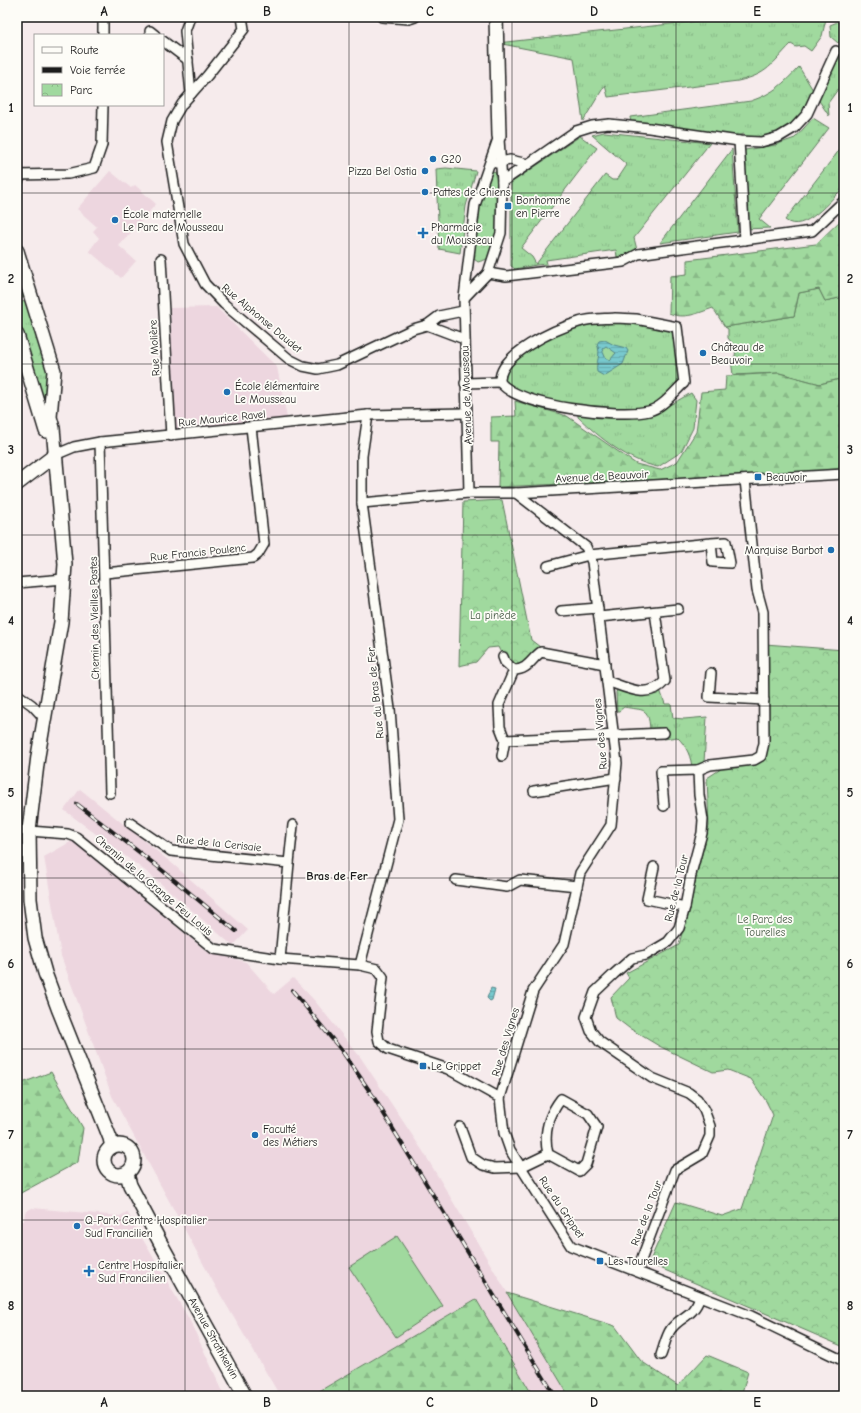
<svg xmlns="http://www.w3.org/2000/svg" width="861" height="1413" viewBox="0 0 861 1413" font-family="'Comic Neue',sans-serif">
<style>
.built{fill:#edd6df}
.grass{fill:url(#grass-tufts);stroke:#5e7a5d}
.forest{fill:url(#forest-firs);stroke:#5e7a5d}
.park{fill:url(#park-crowns);stroke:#5e7a5d}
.garden{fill:#a0d99e;stroke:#5e7a5d}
.water{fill:url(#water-rules);stroke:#538487;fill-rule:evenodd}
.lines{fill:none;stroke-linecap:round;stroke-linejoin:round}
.street-casing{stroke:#1c1c1c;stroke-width:12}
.secondary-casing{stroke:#1c1c1c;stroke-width:16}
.street{stroke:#fdfcf7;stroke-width:9}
.secondary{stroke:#fdfcf7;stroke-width:13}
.rail-casing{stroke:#1c1c1c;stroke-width:4}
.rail{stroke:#fdfcf7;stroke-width:2.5;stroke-dasharray:8;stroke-linecap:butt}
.grid{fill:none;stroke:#1c1c1c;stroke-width:1;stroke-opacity:0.55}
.poi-dot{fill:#1f6fb2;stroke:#fdfcf7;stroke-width:1.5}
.labels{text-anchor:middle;stroke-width:3.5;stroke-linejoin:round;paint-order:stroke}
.poi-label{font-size:11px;fill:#1c1c1c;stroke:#fdfcf7;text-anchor:start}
.street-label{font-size:11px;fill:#1c1c1c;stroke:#fdfcf7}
.park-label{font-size:11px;fill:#4a5e4a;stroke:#fdfcf7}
.neighbourhood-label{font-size:12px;font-weight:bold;fill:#1c1c1c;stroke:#fdfcf7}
.neatline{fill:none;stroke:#1c1c1c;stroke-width:1.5}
.grid-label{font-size:13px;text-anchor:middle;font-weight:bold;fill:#1c1c1c}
</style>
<defs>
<pattern id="grass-tufts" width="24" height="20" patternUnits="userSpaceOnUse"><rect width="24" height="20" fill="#a0d99e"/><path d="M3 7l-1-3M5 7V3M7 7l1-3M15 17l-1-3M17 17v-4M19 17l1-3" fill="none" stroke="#89ba88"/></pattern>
<pattern id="forest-firs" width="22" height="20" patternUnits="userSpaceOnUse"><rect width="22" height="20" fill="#a0d99e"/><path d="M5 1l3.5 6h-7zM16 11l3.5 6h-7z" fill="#89ba88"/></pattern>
<pattern id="park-crowns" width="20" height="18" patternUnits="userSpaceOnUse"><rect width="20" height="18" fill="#a0d99e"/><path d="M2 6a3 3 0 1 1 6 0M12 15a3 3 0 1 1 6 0" fill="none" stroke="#89ba88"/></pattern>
<pattern id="water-rules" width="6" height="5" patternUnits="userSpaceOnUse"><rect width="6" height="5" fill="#78c9ce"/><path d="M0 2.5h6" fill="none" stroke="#67acb0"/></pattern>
</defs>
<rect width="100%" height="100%" fill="#f6ebec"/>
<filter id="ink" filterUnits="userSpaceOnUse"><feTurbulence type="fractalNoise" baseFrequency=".025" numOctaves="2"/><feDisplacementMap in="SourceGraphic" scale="8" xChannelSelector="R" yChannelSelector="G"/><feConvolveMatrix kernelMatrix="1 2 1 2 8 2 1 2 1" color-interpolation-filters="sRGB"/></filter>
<g filter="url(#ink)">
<g class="built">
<polygon points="110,171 131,188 135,185 156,204 119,246 136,261 121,278 89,251 99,238 93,231 97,227 77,209"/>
<polygon points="216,307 277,367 287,418 174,429 170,308"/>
<polygon points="80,789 174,865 248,930 233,946 152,876 64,810"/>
<polygon points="72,841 206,951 246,962 274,994 293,978 314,1000 361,1058 424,1153 569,1396 533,1396 476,1299 311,1396 280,1396 217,1289 112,1096 61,956 44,857"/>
<polygon points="32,1208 120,1216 127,1212 190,1321 225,1396 17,1396 17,1221 24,1221 25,1212"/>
</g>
<g class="grass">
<path d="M735,17H844V36L838,43L831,37L830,25L842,20L826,19L822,36L811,51L804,46L796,47L791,44C771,64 769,74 738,81L608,97L605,85L583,121L574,58L497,43Z"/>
<path d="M836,51L844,57V81L828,103L829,116L816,96L794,128L750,141L744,134L735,136L631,123L630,117L751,101C774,93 783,84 799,67L816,95Z"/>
<polygon points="813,118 829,128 759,219 770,228 744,229 739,151 775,145 795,138"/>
<polygon points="604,132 710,143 634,238 638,254 617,257 616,250 546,260 547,264 536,265 515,269 511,266 511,183 580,136 597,148 521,248 532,257 536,264 605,175 612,180 617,180 627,165 592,135"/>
<path d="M844,144V187C831,199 804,235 785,220Z"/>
<polygon points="732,149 738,232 660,243"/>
<polygon points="446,168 476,171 466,206 460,253 439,249 436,169"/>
<path d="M492,171L496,172L498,176C498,193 502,249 487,259C485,260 481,261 478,262L474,259L473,254L474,222L488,176Z"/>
<polygon points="17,267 26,297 17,299"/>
<polygon points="819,289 825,301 844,297 844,378 820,384 779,373 733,375 731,360 735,356 736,348 728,338 728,329 725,327 794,316 799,293"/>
<polygon points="27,300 50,377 47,414 17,318 17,304"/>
<polygon points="615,318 661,325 673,333 679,383 650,411 570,409 503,386 507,363 521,351 580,321"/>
<path d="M691,393L696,400L693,428L681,452L658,467C628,461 600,438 578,417V414C583,413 609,418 617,418C648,420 666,407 691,393Z"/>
<path d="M621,686L659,687L665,704H671L673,718L684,719L707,717L704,762L705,767L692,770C692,758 686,745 677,737L664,739V733L659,728L650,729C648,706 644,711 624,707L619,711H617L616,692Z"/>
</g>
<g class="forest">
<path d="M844,217V297L825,301L819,289L799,293L794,316L725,327L713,308C698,313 684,320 669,313L670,276L687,274V260L816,244Z"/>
<polygon points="779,373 820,384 844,378 844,471 498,487 499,442 491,442 491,417 516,416 515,401 567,416 636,464 660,470 677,462 696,432 701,392 725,390 726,376"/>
<polygon points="51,1072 83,1128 78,1162 17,1195 17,1085"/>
<polygon points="507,1293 615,1326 641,1361 678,1386 707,1355 748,1372 741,1396 569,1396"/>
<polygon points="476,1299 533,1396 311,1396"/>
</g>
<g class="park">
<polygon points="502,500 531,640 540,647 530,660 517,668 503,657 498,647 488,648 476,662 459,666 463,502"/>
<polygon points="765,644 844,650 844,1347 660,1268 648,1265 676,1202 722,1216 742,1209 773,1115 766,1101 751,1079 728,1070 713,1072 659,1046 629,1028 616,1018 611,997 629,978 626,973 679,945 709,826 707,778 724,767 760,763"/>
</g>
<polygon class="garden" points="397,1236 443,1306 396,1337 349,1267"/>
<g class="water">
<path d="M605,340L614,345L626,348L628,351L623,364L604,376L597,372C595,362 602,355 597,344L599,341ZM606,346L616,353L610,360L605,357L602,349Z"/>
<polygon points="491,988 495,989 492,1000 490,1001 487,998"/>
</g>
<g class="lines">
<g class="street-casing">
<g id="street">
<polyline points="103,17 103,35"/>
<polyline points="190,17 185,31 191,94"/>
<polyline points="242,17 244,29 207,76 182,104 172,121 167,142 184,244 205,284 224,304 289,359 303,366 318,369 337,365 413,329 427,325 439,316 463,311"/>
<polyline points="382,17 409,19 415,17"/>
<polyline points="150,31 155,35"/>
<polyline points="163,41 188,60"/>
<polyline points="739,141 745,240"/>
<polyline points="496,163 510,160 528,164"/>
<polyline points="17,175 68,174 94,168 102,145 103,105"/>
<polyline points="502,182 576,131 592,126 609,124 649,128 739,141 761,142 779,137 794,128 807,114 836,51"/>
<polyline points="161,259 171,436"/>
<polyline points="488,273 506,276 623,262 638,254 659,251 812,231 844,201"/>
<polyline points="464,298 488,273 501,233 502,182 499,139"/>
<path d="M615,318L636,319L677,327L684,383C674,392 662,408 649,411C620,418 518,407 500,382C498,354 556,329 579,322C590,318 604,319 615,318Z"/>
<polyline points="427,325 464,339"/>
<polyline points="465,383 500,382"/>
<polyline points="100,442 110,793"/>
<polyline points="55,455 74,447 100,442 368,415 466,413"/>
<polyline points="469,493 464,298 475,205 499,136"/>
<polyline points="362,503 469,493 516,493 844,474"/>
<polyline points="548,566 589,555 711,543 726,542 730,563 713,562 711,543"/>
<polyline points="105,573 253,558 258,554 264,544 251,427"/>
<polyline points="17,583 64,579"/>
<polyline points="561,611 598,608"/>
<polyline points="599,617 678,609"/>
<polyline points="503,657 505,662 514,670"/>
<polyline points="711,673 709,697 764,700"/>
<path d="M607,681C627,688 649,700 665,681L655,612"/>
<polyline points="17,694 32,705 45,719"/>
<polyline points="505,740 664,733"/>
<path d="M502,756L505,740L500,727L499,705L514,670C528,670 531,659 541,652L605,664"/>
<polyline points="534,791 616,778"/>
<polyline points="664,806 661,771 698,770"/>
<polyline points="130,823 171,851 289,863 280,959"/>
<polyline points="17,830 68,834 76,837 214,949 280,959 360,965 377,969 383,977 377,1031 379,1041 388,1049 448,1069 500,1098 504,1133 510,1150 571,1246 751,1316 844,1361"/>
<polyline points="289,863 293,825"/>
<polyline points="654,867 647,899 685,907"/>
<polyline points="456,880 507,887 520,880 577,886"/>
<polyline points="360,965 398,819 390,709 362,503 362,456 368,415"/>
<polyline points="500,1098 533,991 564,944 580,873 611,825 617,763 592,562 586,547 516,493"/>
<path d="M460,1127L471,1157L483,1165L495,1168L521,1167L548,1154L579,1171L586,1164L597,1127L588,1114L561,1099C548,1116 543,1133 548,1154"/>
<polyline points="637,1271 675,1170 702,1154 710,1136 710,1126 704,1110 697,1099 689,1093 652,1078 600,1042 591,1031 586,1017 595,992 614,974 632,958 646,955 668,942 679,928 685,907 692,870 702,833 703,820 699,795 698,770 710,765 754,760 761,756 764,743 763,612 757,590 745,480"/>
<path d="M661,1355C664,1347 666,1336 671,1329C681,1316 693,1317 700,1297"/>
</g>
</g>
<g class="secondary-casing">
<g id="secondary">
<polyline points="496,17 499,136"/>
<polyline points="17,174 17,179"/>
<polyline points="17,251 54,371 50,417 53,428 65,564 61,622 38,756 29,830 30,899 35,938 45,973 58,1008 110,1138 112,1147"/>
<polyline points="17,335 46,431"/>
<polyline points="17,484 55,455"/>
<circle cx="119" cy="1160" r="15"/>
<polyline points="127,1174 130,1185 160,1242 245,1396"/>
</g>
</g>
<use href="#street" class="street"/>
<use href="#secondary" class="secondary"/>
<g class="rail-casing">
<g id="rail">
<polyline points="77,804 157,866 236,931"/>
<polyline points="292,990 342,1051 373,1096 555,1396"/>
</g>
</g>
<use href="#rail" class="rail"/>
</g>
</g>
<path class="grid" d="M185,17V1396M349,17V1396M512,17V1396M676,17V1396M17,193H844M17,364H844M17,535H844M17,706H844M17,878H844M17,1049H844M17,1220H844"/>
<g class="poi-dot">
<circle cx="433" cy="159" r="4"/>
<circle cx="425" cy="171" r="4"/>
<circle cx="425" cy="192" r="4"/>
<rect x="504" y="202" width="8" height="8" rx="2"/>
<circle cx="115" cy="220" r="4"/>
<path d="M421 227h4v4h4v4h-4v4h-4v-4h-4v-4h4z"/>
<circle cx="703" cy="353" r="4"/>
<circle cx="227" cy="392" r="4"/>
<rect x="754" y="473" width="8" height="8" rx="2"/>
<circle cx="831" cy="550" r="4"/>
<rect x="419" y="1062" width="8" height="8" rx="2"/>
<circle cx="255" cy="1135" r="4"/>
<circle cx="77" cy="1226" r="4"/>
<rect x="596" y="1257" width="8" height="8" rx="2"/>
<path d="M87 1265h4v4h4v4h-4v4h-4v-4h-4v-4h4z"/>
</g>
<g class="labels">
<g class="poi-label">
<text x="441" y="163">G20</text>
<text x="417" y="175" text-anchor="end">Pizza Bel Ostia</text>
<text x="433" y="196">Pattes de Chiens</text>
<text x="516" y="204">Bonhomme<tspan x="516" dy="13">en Pierre</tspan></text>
<text x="123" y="218">École maternelle<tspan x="123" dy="13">Le Parc de Mousseau</tspan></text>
<text x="431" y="231">Pharmacie<tspan x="431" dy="13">du Mousseau</tspan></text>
<text x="711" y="351">Château de<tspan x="711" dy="13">Beauvoir</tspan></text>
<text x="235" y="390">École élémentaire<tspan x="235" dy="13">Le Mousseau</tspan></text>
<text x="766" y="481">Beauvoir</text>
<text x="823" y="554" text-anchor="end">Marquise Barbot</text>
<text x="431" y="1070">Le Grippet</text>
<text x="263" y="1133">Faculté<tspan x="263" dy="13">des Métiers</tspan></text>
<text x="85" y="1224">Q-Park Centre Hospitalier<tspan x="85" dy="13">Sud Francilien</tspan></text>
<text x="608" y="1265">Les Tourelles</text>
<text x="98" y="1269">Centre Hospitalier<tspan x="98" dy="13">Sud Francilien</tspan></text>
</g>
<g class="street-label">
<text transform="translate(262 318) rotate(40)" y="4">Rue Alphonse Daudet</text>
<text transform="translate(154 348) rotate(-93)" y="4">Rue Molière</text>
<text transform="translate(466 395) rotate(-92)" y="4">Avenue de Mousseau</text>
<text transform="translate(222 418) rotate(-6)" y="4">Rue Maurice Ravel</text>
<text transform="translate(602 476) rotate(-3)" y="4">Avenue de Beauvoir</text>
<text transform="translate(198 552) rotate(-6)" y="4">Rue Francis Poulenc</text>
<text transform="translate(94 618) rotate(-91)" y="4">Chemin des Vieilles Postes</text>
<text transform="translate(375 693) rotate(-96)" y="4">Rue du Bras de Fer</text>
<text transform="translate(600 734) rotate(-95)" y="4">Rue des Vignes</text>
<text transform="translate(219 843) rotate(6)" y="4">Rue de la Cerisaie</text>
<text transform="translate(154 885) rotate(40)" y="4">Chemin de la Grange Feu Louis</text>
<text transform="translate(676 888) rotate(-76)" y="4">Rue de la Tour</text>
<text transform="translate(505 1042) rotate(-73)" y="4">Rue des Vignes</text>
<text transform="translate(562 1207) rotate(56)" y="4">Rue du Grippet</text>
<text transform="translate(646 1213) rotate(-69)" y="4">Rue de la Tour</text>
<text transform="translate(214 1338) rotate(61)" y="4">Avenue Strathkelvin</text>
</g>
<g class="park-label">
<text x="493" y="619">La pinède</text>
<text x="765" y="923">Le Parc des<tspan x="765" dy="13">Tourelles</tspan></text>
</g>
<g class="neighbourhood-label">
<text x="337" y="880">Bras de Fer</text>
</g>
</g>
<rect width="861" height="1413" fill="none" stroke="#fdfcf7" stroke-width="44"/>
<rect x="34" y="34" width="130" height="72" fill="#fdfcf7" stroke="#a3a29f"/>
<rect x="42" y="47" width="20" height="6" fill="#fdfcf7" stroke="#a3a29f"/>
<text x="70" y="54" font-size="12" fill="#1c1c1c">Route</text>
<rect x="42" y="67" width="20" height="6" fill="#1c1c1c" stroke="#a3a29f"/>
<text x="70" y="74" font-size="12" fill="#1c1c1c">Voie ferrée</text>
<rect x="42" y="84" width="20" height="12" fill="url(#park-crowns)" stroke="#a3a29f"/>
<text x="70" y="94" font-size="12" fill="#1c1c1c">Parc</text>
<rect x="22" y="22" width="817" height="1369" class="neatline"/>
<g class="grid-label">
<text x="104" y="16">A</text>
<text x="267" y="16">B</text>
<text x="430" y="16">C</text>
<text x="594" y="16">D</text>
<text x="757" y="16">E</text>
<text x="11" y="112">1</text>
<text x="850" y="112">1</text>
<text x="11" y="283">2</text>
<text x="850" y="283">2</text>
<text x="11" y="454">3</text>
<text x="850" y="454">3</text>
<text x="11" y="625">4</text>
<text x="850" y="625">4</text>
<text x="11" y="797">5</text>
<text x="850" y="797">5</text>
<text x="11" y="968">6</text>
<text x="850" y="968">6</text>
<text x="11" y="1139">7</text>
<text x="850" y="1139">7</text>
<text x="11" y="1310">8</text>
<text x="850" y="1310">8</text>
<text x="104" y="1407">A</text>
<text x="267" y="1407">B</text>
<text x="430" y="1407">C</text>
<text x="594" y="1407">D</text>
<text x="757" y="1407">E</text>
</g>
</svg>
